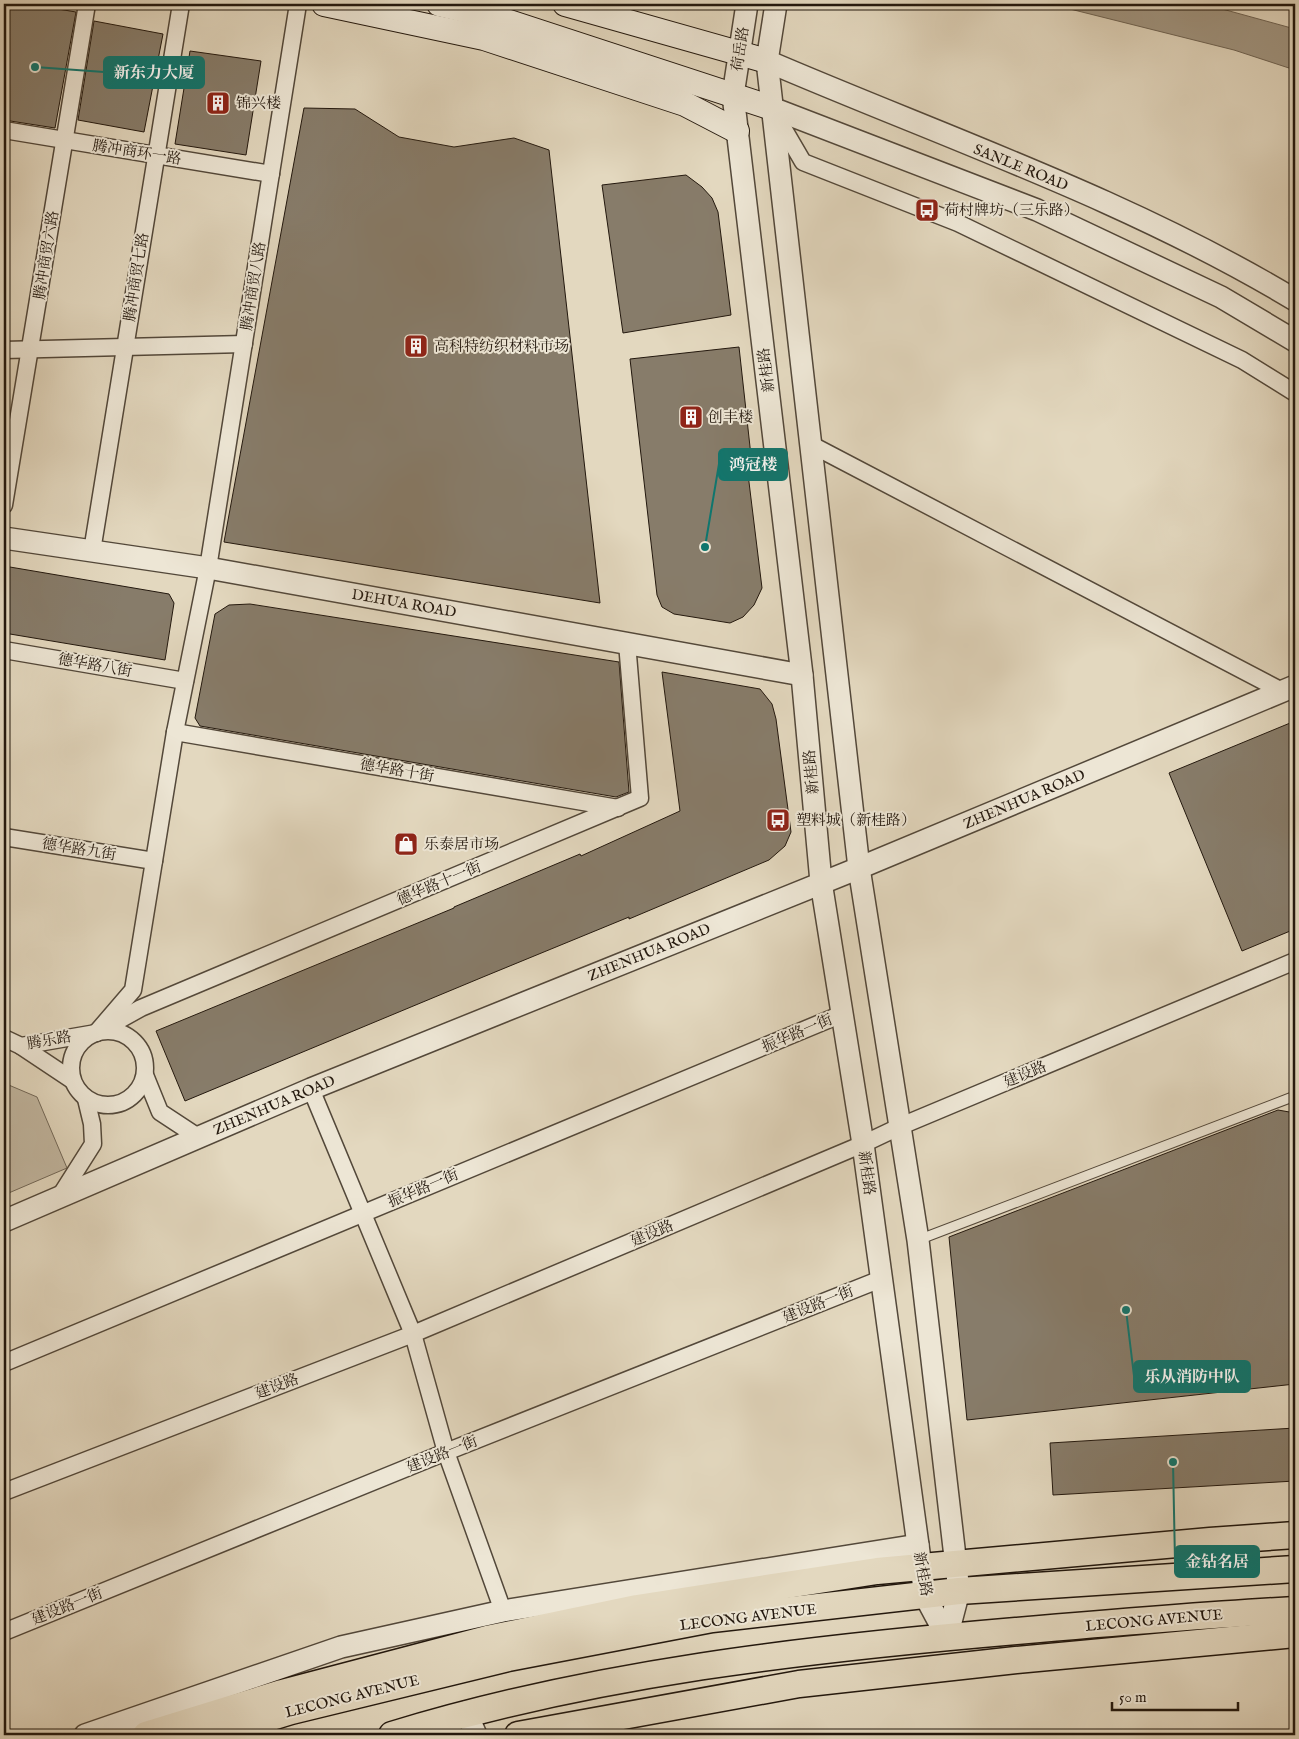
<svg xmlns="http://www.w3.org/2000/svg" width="1299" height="1739" viewBox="0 0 1299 1739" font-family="'IM FELL English','Noto Serif SC',serif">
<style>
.green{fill:#c2b7a1;stroke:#726858}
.water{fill:#a29783;stroke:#6f6454}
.building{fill:#877c6a;stroke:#23180e}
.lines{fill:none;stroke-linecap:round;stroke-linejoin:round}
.service-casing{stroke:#53483a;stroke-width:11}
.minor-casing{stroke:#53483a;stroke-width:19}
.tertiary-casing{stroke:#53483a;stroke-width:24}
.secondary-casing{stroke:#23180e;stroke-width:26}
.primary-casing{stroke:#23180e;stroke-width:29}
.service{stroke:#ede6d5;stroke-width:9}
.minor{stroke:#ede6d5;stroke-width:16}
.tertiary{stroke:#ede6d5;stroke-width:21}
.secondary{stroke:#ede6d5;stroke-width:24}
.primary{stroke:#e3d8bf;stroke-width:26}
.labels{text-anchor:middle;stroke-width:4;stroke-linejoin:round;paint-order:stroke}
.street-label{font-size:15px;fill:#23180e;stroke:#ede6d5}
.poi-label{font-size:15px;fill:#23180e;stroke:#ede6d5;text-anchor:start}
.leader{fill:none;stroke:#0f766e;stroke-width:2}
.callout-dot{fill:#0f766e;stroke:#ede6d5;stroke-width:2}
.callout{fill:#0f766e;stroke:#0f766e;stroke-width:2}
.callout-label{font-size:16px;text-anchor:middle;font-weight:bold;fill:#fff}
</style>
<rect width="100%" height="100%" fill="#e3d8bf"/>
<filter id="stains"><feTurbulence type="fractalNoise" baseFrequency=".004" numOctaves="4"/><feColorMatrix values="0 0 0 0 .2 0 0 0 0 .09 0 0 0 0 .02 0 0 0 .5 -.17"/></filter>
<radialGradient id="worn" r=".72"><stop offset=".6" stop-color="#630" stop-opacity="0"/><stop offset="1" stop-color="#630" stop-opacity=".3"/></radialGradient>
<polygon class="green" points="4,1083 37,1097 67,1168 4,1195"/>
<polygon class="water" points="1050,4 1204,4 1295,29 1295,70 1234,50"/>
<g class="building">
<polygon points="4,4 28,4 76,12 55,128 4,120"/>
<polygon points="94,21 163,34 144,132 78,120"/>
<polygon points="190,51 261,61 246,155 175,144"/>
<polygon points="304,108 355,109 399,137 454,147 514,138 549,150 600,603 224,542"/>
<polygon points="686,175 702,187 712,198 718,212 731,315 623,333 602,185"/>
<polygon points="739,347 753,474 748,474 762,588 754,605 743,617 730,623 674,614 662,607 657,595 630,359"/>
<polygon points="4,566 169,594 174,603 165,660 4,633"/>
<polygon points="250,604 619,662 629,792 616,797 200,726 195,718 215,614 229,605"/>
<polygon points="662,672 760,689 772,704 776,719 791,832 785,846 769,860 629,919 629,917 483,977 185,1101 156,1031 454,908 454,907 580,854 581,856 680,811"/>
<polygon points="1295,721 1295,929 1242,951 1169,773"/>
<polygon points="1278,1110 1295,1113 1295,1384 967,1420 949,1237"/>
<polygon points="1295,1428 1295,1481 1053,1495 1050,1443"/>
</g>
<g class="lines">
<g class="service-casing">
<polyline id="service" points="918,1240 1295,1096"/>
</g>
<g class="minor-casing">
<g id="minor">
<polyline points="775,114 803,162 958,223 1242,360 1295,393"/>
<polyline points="4,130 271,174"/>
<polyline points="4,350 244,344"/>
<polyline points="810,444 1282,691"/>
<polyline points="4,505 87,4"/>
<polyline points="92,551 181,4"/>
<polyline points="4,650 185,681"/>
<polyline points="175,732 618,808"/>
<polyline points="4,837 154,861"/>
<circle cx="108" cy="1068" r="37"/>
<polyline points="96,1033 133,990 175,732 208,568 298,4"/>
<polyline points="4,1038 21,1046 96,1033 141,1008 640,798 627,643"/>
<polyline points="21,1046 72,1080"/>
<polyline points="145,1075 160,1112 198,1137"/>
<polyline points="311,1089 413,1334 446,1452 503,1611"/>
<polyline points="60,1196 93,1144 92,1124 86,1099"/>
<polyline points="4,1363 842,1014"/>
<polyline points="4,1492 413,1334 863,1144 901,1126 1295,961"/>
<polyline points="4,1632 446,1452 881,1279"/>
</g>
</g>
<g class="tertiary-casing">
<g id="tertiary">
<polyline points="747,4 733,95 802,675 821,882 863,1144 925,1596 947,1637"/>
<polyline points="776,4 767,61 859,868 918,1240 959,1591 947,1637"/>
<path d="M767,61C944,137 1129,200 1295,300"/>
<polyline points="772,108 1037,210 1221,297 1295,341"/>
<polyline points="4,538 208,568 802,675"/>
<polyline points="4,1221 311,1089 859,868 1295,686"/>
<polyline points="466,1712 476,1735"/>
<polyline points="85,1735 341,1647 503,1611 918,1545"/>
</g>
</g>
<g class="secondary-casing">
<g id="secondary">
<polyline points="324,4 484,38 685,104 737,131"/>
<polyline points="439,4 494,17 772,108"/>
<polyline points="565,4 767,61"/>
</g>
</g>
<g class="primary-casing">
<g id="primary">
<polyline points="146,1735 282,1693 487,1639 637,1608 877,1571 1210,1541 1295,1535"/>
<polyline points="213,1735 291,1711 508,1658 712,1619 959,1591 1295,1569"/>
<path d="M392,1735C594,1673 806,1649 1016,1631C1109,1623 1202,1615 1295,1610"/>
<polyline points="518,1735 799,1684 1016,1660 1295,1634"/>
</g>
</g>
<use href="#service" class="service"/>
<use href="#minor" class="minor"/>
<use href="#tertiary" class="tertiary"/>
<use href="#secondary" class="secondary"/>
<use href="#primary" class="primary"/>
</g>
<defs>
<g id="building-square" transform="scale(1.25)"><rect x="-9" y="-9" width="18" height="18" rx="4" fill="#8f2418" stroke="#ede6d5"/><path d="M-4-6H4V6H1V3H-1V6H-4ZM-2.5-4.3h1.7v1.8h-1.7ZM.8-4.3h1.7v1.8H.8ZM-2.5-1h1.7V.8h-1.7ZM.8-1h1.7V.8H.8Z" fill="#fff"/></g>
<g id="bus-square" transform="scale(1.25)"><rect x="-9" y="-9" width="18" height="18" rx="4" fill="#8f2418" stroke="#ede6d5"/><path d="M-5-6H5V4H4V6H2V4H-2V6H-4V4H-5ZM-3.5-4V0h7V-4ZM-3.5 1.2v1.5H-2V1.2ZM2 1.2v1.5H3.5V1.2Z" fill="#fff"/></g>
<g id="shop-square" transform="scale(1.25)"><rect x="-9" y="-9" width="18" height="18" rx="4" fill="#8f2418" stroke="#ede6d5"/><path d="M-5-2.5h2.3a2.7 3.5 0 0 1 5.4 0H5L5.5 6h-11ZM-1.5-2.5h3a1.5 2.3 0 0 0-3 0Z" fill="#fff"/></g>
</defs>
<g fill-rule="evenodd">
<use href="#building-square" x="218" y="103"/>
<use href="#bus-square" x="927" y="210"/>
<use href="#building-square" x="416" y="346"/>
<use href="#building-square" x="691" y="417"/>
<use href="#bus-square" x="778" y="820"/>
<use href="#shop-square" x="406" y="844"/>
</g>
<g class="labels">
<g class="street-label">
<text transform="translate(740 49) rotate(-81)" y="5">荷岳路</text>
<text transform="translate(137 152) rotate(9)" y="5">腾冲商环一路</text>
<text transform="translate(1021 167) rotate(22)" y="5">SANLE ROAD</text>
<text transform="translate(46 255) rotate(-81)" y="5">腾冲商贸六路</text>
<text transform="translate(136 277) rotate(-81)" y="5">腾冲商贸七路</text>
<text transform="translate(253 286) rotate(-81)" y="5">腾冲商贸八路</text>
<text transform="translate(766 370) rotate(-97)" y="5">新桂路</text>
<text transform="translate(404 603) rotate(10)" y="5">DEHUA ROAD</text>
<text transform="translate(95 665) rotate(10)" y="5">德华路八街</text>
<text transform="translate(397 770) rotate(10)" y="5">德华路十街</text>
<text transform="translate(811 772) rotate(-95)" y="5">新桂路</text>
<text transform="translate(1024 799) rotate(-23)" y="5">ZHENHUA ROAD</text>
<text transform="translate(79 849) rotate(9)" y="5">德华路九街</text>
<text transform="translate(439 883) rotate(-23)" y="5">德华路十一街</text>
<text transform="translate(649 952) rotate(-22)" y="5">ZHENHUA ROAD</text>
<text transform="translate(797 1033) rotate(-23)" y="5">振华路一街</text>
<text transform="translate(49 1040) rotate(-10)" y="5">腾乐路</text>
<text transform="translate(1025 1074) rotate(-23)" y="5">建设路</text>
<text transform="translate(274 1105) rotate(-23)" y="5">ZHENHUA ROAD</text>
<text transform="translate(867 1173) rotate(82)" y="5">新桂路</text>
<text transform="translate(423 1188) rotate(-23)" y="5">振华路一街</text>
<text transform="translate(652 1233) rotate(-23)" y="5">建设路</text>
<text transform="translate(818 1304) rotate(-22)" y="5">建设路一街</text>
<text transform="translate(277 1386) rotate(-21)" y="5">建设路</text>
<text transform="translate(442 1454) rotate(-22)" y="5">建设路一街</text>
<text transform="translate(923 1574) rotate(80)" y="5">新桂路</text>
<text transform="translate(67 1606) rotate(-22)" y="5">建设路一街</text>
<text transform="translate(748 1617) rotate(-7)" y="5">LECONG AVENUE</text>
<text transform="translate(1154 1620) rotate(-5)" y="5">LECONG AVENUE</text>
<text transform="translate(352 1696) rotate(-14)" y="5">LECONG AVENUE</text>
</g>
<g class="poi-label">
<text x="236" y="108">锦兴楼</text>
<text x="944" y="215">荷村牌坊（三乐路）</text>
<text x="434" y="351">高科特纺织材料市场</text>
<text x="708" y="422">创丰楼</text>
<text x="796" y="825">塑料城（新桂路）</text>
<text x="424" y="849">乐泰居市场</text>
</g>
</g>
<path class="leader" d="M35 67L104 72M705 547L719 464M1126 1310L1134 1376M1173 1462L1175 1561"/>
<g class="callout-dot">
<circle cx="35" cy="67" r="5"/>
<circle cx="705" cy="547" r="5"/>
<circle cx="1126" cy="1310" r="5"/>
<circle cx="1173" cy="1462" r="5"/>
</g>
<g class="callout">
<rect x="104" y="57" width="100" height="31" rx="5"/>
<rect x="719" y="449" width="68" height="31" rx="5"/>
<rect x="1134" y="1361" width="116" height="31" rx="5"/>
<rect x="1175" y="1546" width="84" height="31" rx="5"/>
</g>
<g class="callout-label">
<text x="154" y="78">新东力大厦</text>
<text x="753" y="470">鸿冠楼</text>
<text x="1192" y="1382">乐从消防中队</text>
<text x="1217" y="1567">金钻名居</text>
</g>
<rect width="1299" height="1739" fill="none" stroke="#e3d8bf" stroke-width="20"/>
<rect x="5" y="5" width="1289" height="1729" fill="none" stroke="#23180e" stroke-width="2.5"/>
<rect x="10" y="10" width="1279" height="1719" fill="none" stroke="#23180e"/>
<path d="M1112 1702v8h126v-8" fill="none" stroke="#23180e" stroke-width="2.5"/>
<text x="1119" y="1702" font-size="15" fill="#23180e" stroke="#ede6d5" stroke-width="4" paint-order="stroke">50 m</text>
<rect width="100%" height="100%" filter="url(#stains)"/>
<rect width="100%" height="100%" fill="url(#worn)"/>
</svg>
